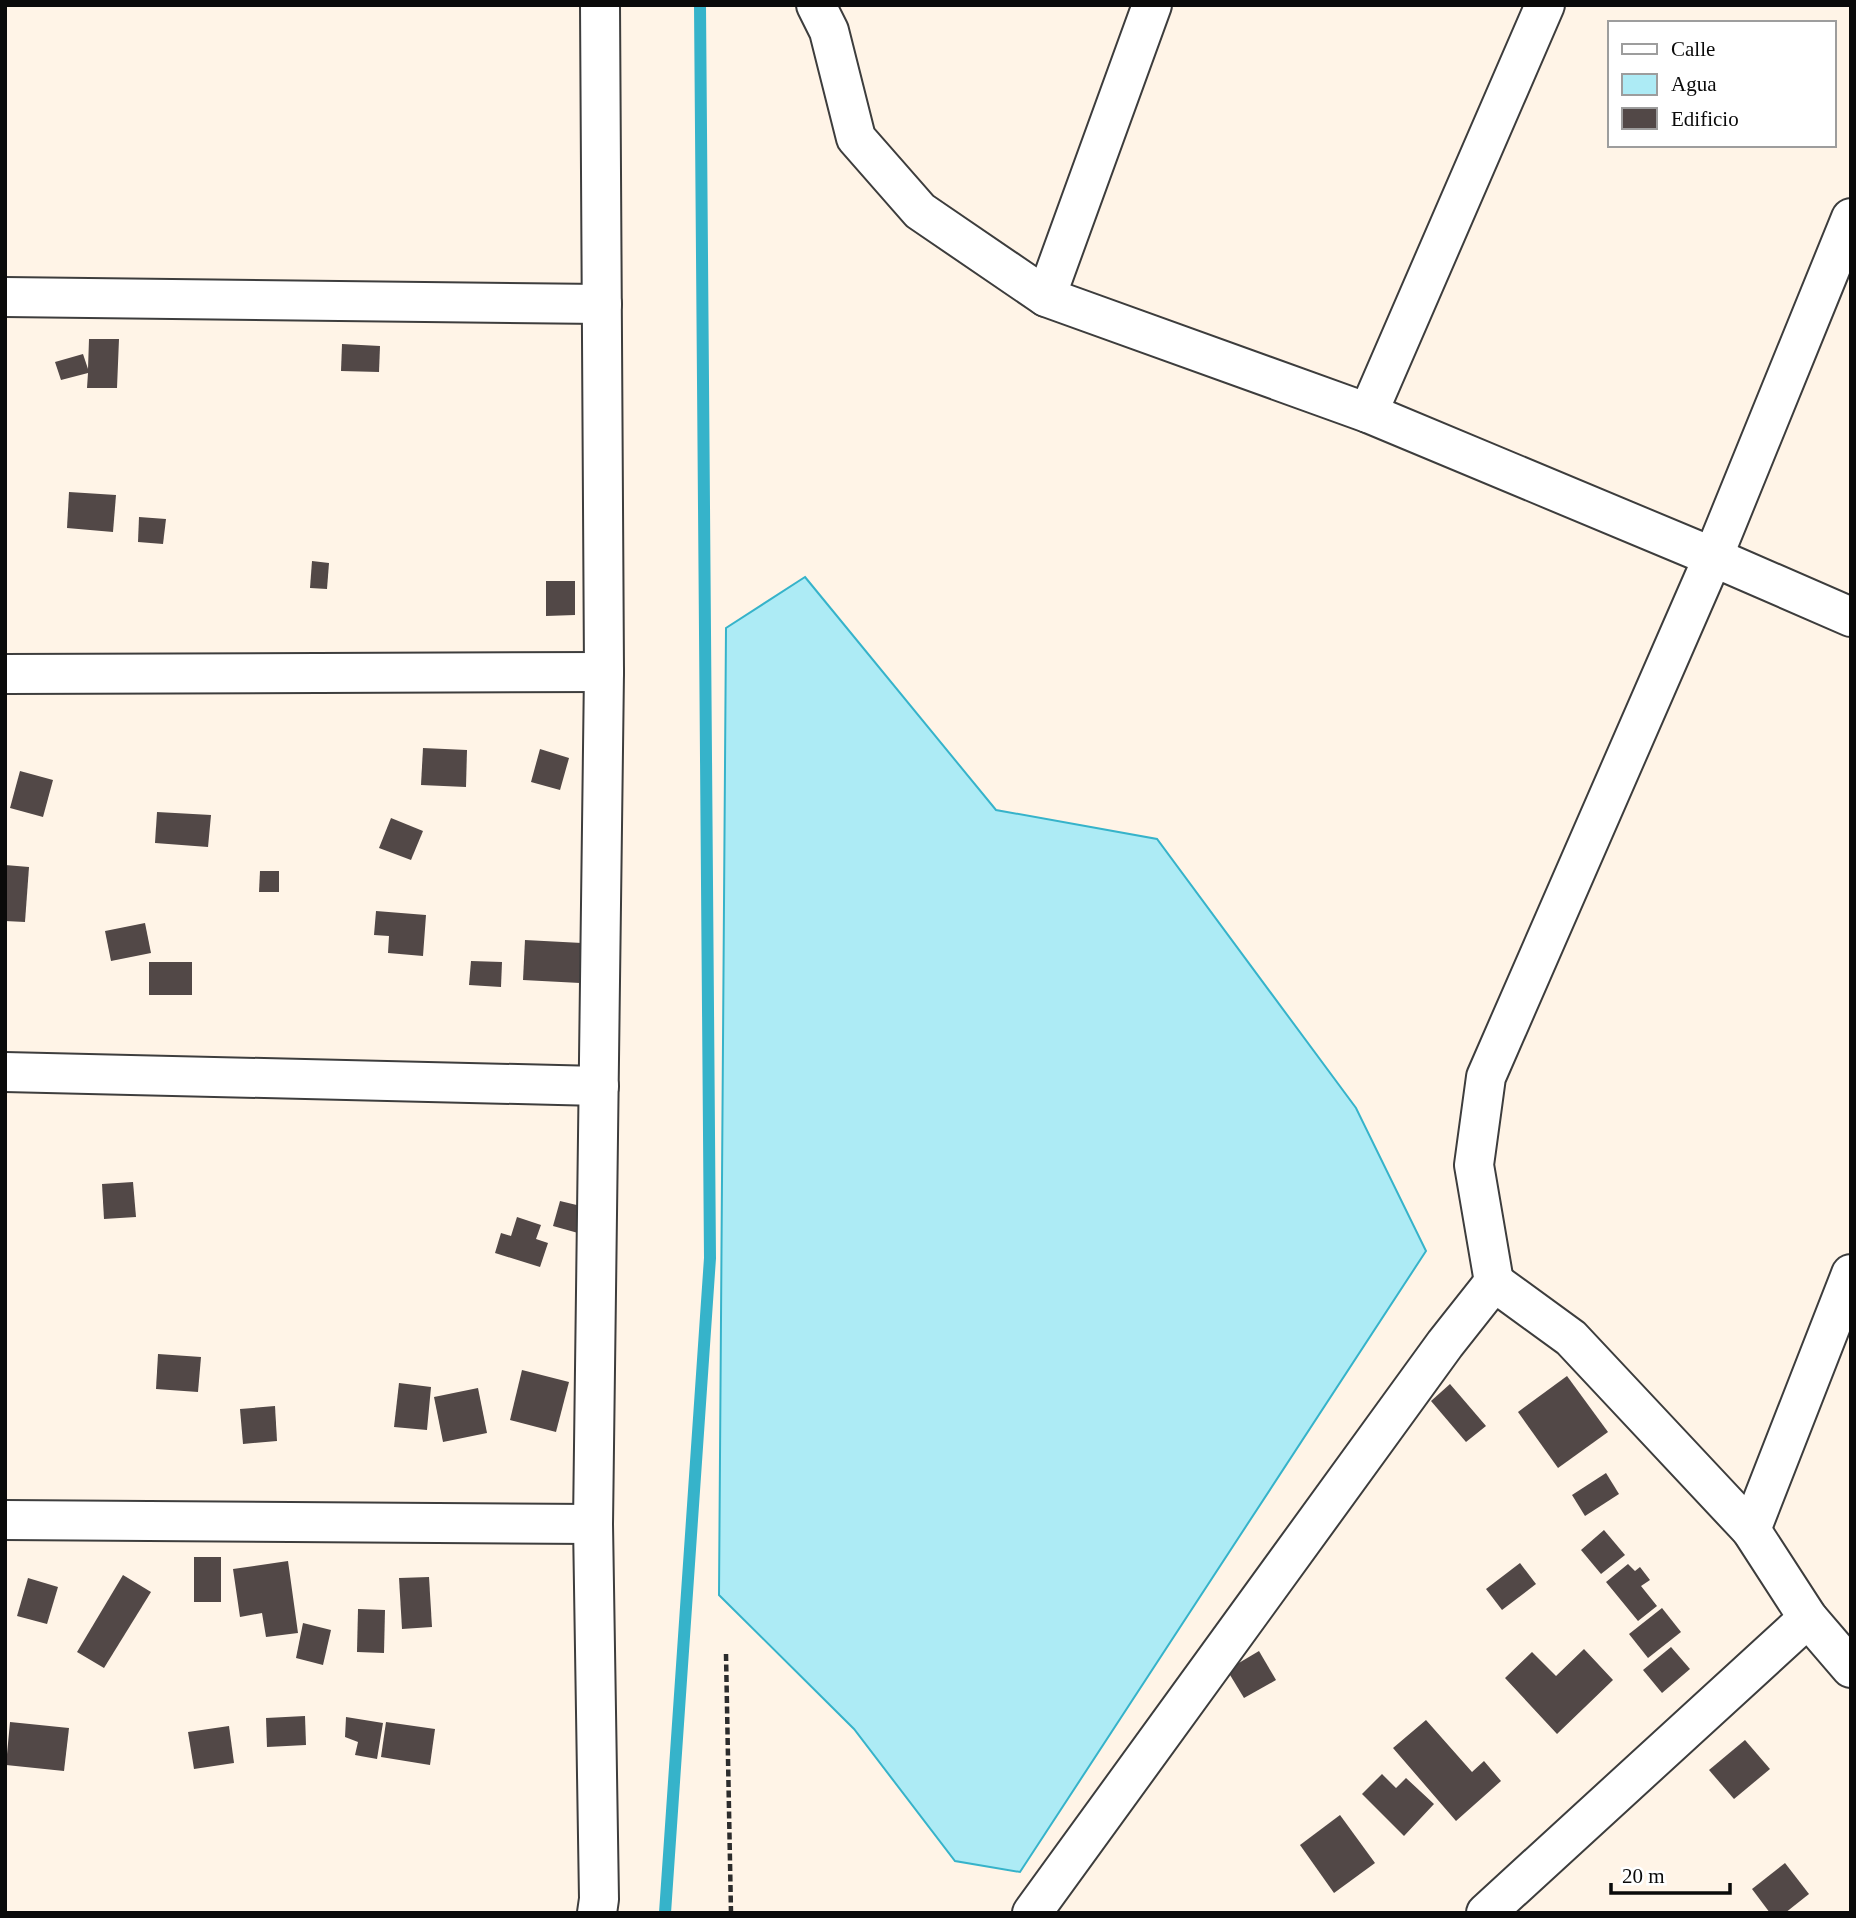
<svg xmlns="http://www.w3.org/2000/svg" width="1856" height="1918" viewBox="0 0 1856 1918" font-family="Georgia,serif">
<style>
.water{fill:#adebf5;stroke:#36b3ca;stroke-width:2}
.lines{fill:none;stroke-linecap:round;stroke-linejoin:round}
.stream{stroke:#36b3ca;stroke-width:12}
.building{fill:#524847}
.minor-casing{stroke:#3d3d3d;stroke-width:42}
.path{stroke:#2c2c2c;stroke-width:4.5;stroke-dasharray:7 3.5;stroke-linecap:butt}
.minor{stroke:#fff;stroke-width:38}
</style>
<rect width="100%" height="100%" fill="#fff4e7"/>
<polygon class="water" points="805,577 996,810 1157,839 1356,1108 1426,1251 1020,1872 955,1861 854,1729 719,1595 726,628"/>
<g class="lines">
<polyline class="stream" points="665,1913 710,1258 700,5"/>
</g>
<g class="building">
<polygon points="89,339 119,339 117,388 87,388 88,373 61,380 55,362 83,354 88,369"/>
<polygon points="342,344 380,346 379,372 341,371"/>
<polygon points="69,492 116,495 113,532 67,528"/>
<polygon points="139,517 166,519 163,544 138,542"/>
<polygon points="312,561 329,563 327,589 310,588"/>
<polygon points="546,581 575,581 575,615 546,616"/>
<polygon points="423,748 467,750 466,787 421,785"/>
<polygon points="540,749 569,758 560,790 531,782"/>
<polygon points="20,771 53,780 43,817 10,808"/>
<polygon points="157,812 211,815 208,847 155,843"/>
<polygon points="391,818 423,831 411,860 379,848"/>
<polygon points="5,865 29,867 25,922 5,921"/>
<polygon points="260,871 279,871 279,892 259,892"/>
<polygon points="376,911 426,915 423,956 388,953 389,936 374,935"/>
<polygon points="145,923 151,953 111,961 105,931"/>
<polygon points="525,940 582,943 580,983 523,980"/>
<polygon points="471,961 502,962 501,987 469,985"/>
<rect x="149" y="962" width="43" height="33"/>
<polygon points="133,1182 136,1217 104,1219 102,1184"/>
<polygon points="560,1201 585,1207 578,1233 553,1226"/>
<polygon points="517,1217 541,1225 536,1239 548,1243 540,1267 495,1253 501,1233 511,1236"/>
<polygon points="158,1354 201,1357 198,1392 156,1389"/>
<polygon points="522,1370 569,1382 556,1432 510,1420"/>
<polygon points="1567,1376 1608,1432 1558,1468 1518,1412"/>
<polygon points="399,1383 431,1387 427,1430 394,1427"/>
<polygon points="1450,1384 1486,1426 1466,1442 1431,1401"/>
<polygon points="478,1388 487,1433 443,1442 434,1397"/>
<polygon points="275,1406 277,1441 243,1444 240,1409"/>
<polygon points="1606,1473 1619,1494 1585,1516 1572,1495"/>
<polygon points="1604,1530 1625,1555 1601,1574 1581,1550"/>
<rect x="194" y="1557" width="27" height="45"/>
<polygon points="288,1561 298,1633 266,1637 262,1613 240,1617 233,1569"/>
<polygon points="1520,1563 1536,1584 1502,1610 1486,1589"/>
<polygon points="1628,1564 1635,1571 1640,1567 1650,1580 1641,1586 1657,1606 1638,1621 1606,1582"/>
<polygon points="123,1575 151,1592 104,1668 77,1652"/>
<polygon points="429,1577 432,1627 402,1629 399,1578"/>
<polygon points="28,1578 58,1587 47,1624 17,1616"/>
<polygon points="1662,1608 1681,1632 1648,1658 1629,1634"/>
<polygon points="358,1609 385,1610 384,1653 357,1652"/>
<polygon points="303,1623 331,1630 323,1665 296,1658"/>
<polygon points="1671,1647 1690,1669 1662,1693 1643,1670"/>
<polygon points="1584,1649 1613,1680 1557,1734 1505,1678 1532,1652 1556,1676"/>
<polygon points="1259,1651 1276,1680 1244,1698 1227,1670"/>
<polygon points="305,1716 306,1745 267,1747 266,1718"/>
<polygon points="346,1717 383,1723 377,1759 355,1755 358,1742 345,1737"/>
<polygon points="1426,1720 1472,1772 1484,1761 1501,1781 1456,1821 1393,1748"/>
<polygon points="10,1722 69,1728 64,1771 6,1765"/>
<polygon points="386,1722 435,1729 430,1765 381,1757"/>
<polygon points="229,1726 234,1763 194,1769 188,1732"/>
<polygon points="1745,1740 1770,1769 1734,1799 1709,1770"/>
<polygon points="1382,1774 1396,1788 1406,1778 1434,1804 1404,1836 1362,1794"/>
<polygon points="1340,1815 1375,1863 1334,1893 1300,1845"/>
<polygon points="1785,1863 1809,1894 1785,1913 1770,1913 1752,1889"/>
</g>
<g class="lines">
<g class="minor-casing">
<g id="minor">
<polyline points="816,5 829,31 856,138 920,211 1046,297 1368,413 1713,557 1851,617"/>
<polyline points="5,297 602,304"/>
<polyline points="1046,297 1152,5"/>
<polyline points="1368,413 1545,5"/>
<polyline points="5,674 604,672"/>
<polyline points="5,1072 599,1086"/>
<polyline points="1494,1282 1474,1165 1486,1077 1713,557 1851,218"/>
<polyline points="5,1520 593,1524"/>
<polyline points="1751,1530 1851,1274"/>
<polyline points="597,1913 599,1899 593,1524 604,672 600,5"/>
<polyline points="1032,1913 1445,1344 1494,1282 1571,1338 1751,1530 1808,1618 1851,1668"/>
<polyline points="1486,1913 1808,1618"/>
</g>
</g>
<polyline class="path" points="726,1654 731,1913"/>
<use href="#minor" class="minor"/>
</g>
<rect width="1856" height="1918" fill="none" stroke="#0a0a0a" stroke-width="14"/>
<rect x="1608" y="21" width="228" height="126" fill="#ffffff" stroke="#9d9d9d" stroke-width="2"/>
<rect x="1622" y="44" width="35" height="10" fill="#ffffff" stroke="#9d9d9d" stroke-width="2"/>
<text x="1671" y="56" font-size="21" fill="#0a0a0a">Calle</text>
<rect x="1622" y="74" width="35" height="21" fill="#adebf5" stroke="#9d9d9d" stroke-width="2"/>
<text x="1671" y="91" font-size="21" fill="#0a0a0a">Agua</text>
<rect x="1622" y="108" width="35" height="21" fill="#524847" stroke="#9d9d9d" stroke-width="2"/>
<text x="1671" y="126" font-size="21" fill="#0a0a0a">Edificio</text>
<path d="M1611 1883v10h119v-10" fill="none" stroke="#0a0a0a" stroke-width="3.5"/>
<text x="1622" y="1883" font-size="21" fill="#0a0a0a" stroke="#ffffff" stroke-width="5" paint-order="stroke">20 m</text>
</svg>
